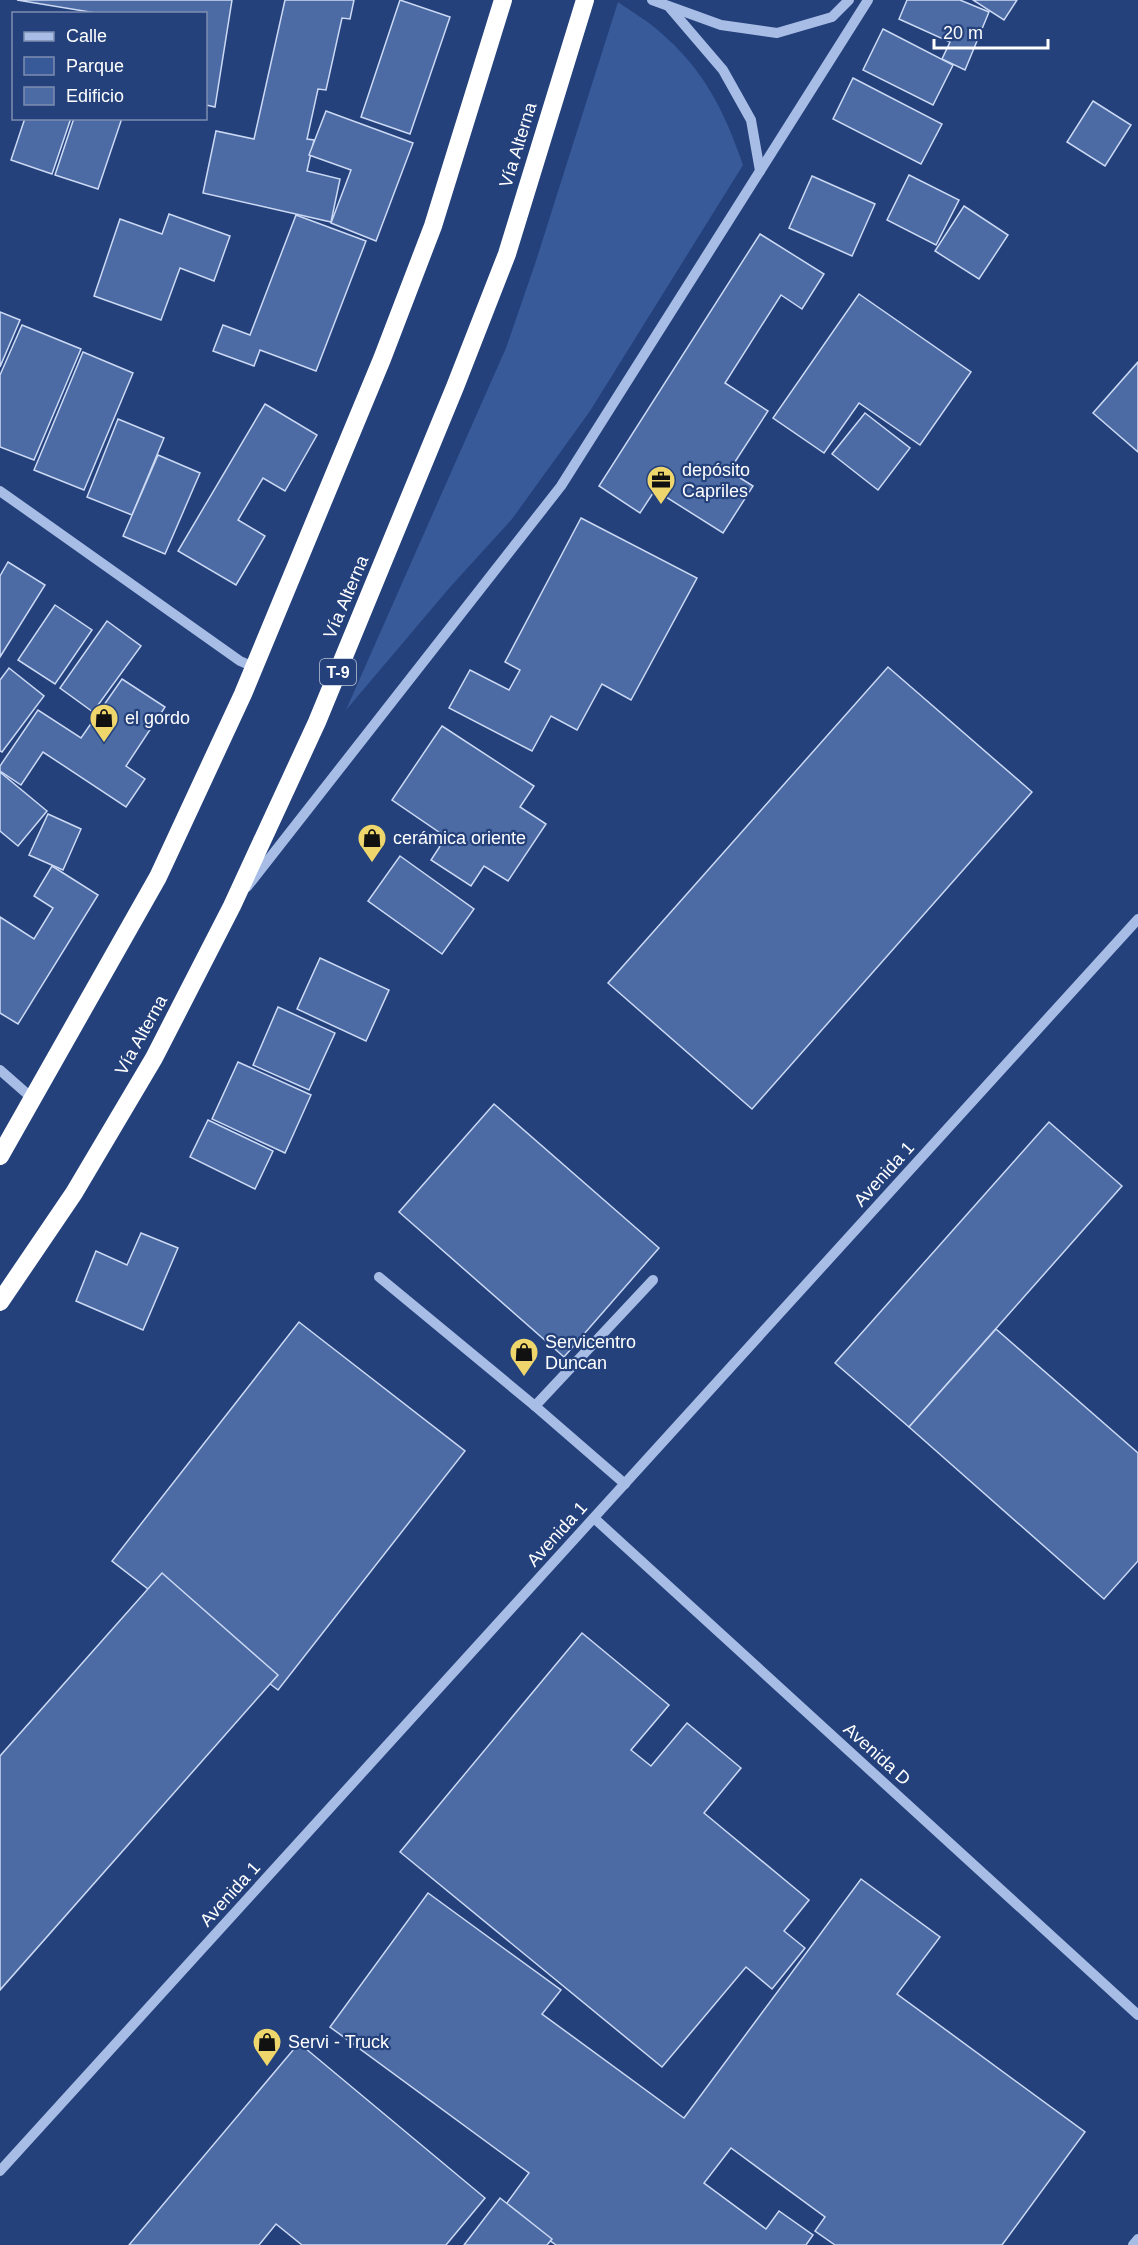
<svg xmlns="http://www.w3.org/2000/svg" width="1138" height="2245" viewBox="0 0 1138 2245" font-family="Helvetica,sans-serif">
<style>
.green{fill:#385a99}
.building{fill:#4c6ba4;stroke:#cbd9f4;stroke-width:1.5}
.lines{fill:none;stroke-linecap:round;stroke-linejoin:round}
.minor{stroke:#a8bde5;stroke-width:10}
.highway{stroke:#fff;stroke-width:18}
.labels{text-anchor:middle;stroke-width:4.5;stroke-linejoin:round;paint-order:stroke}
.shield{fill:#24417c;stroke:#bdc6d8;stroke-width:1.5}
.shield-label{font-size:16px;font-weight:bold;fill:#fff}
.street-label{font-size:18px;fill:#fff;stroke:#24417c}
.poi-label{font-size:18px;fill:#fff;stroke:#24417c;text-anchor:start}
</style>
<rect width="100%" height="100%" fill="#24417c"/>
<path class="green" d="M618,2C632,12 648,21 660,32C704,70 724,110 743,165L590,411L512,519L451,586L346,710L506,348L536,261Z"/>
<g class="building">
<polygon points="17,0 232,0 215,107 206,105 206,14 102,14"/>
<polygon points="285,0 354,0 350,19 342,18 326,90 318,89 307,139 314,140 307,171 340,179 331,222 203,193 216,131 254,139"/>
<polygon points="400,0 450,17 410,134 361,117"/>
<polygon points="907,0 960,0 989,12 965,70 942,59 950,42 899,19"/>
<polygon points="973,0 1017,0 1004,20"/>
<polygon points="883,29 953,65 933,105 863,70"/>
<polygon points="853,78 942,124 921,164 833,119"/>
<polygon points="1093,101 1131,125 1105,166 1067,142"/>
<polygon points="326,111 413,143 376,241 331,223 351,170 309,155"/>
<polygon points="25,118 71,118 52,174 11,160"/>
<polygon points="74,118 122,118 98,189 55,175"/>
<polygon points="909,175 959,200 936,245 887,220"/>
<polygon points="812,176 875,204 852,256 789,228"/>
<polygon points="964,206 1008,235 979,279 935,251"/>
<polygon points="169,214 230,236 214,281 180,268 161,320 94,296 120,219 162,234"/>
<polygon points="296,215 366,241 316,371 260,350 254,366 213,351 223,325 250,335"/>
<polygon points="760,234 824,274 802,309 781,295 725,383 768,411 729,471 753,486 723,533 655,490 640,513 599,486"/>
<polygon points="859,294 971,372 920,445 859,403 824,453 773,418"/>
<polygon points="0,312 20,320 0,367"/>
<polygon points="22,325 81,349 34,460 0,447 0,375"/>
<polygon points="83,352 133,373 84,490 34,470"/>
<polygon points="1138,362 1138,452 1093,413"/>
<polygon points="265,404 317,435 285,491 263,478 238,520 265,536 236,585 178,551"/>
<polygon points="865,413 910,448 878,490 832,454"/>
<polygon points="118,419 164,438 132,515 87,497"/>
<polygon points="158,455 200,473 165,554 123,536"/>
<polygon points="581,518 697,578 631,700 602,684 577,730 551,716 532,751 449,708 470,670 509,690 520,670 505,662"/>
<polygon points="8,562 45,585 0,657 0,576"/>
<polygon points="55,605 92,630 55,684 18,660"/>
<polygon points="107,621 141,646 93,712 60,688"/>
<polygon points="888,667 1032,792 752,1109 608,983"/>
<polygon points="9,668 44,696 2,752 0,751 0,680"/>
<polygon points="122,679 165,707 126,766 145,779 126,807 43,752 21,785 0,771 0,766 38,710 81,738"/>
<polygon points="442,726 534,786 520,807 546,824 508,881 484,866 471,886 431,860 446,837 392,800"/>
<polygon points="0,772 47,811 18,846 0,831"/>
<polygon points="48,814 81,829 63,870 29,855"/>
<polygon points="400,856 474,909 442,954 368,901"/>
<polygon points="52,866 98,895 18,1024 0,1013 0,917 34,939 53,908 34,896"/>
<polygon points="320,958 389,990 366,1041 297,1009"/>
<polygon points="278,1007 335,1033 309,1090 253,1065"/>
<polygon points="238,1062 311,1095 285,1153 212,1119"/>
<polygon points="494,1104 659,1248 564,1357 399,1212"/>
<polygon points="208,1120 273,1151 255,1189 190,1157"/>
<polygon points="1049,1122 1122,1186 909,1427 835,1363"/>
<polygon points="141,1233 178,1248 143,1330 76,1301 96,1251 127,1265"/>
<polygon points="299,1322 465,1451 278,1690 112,1561"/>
<polygon points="996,1329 1138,1453 1138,1561 1104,1599 909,1427"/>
<polygon points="162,1573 278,1675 0,1990 0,1756"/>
<polygon points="582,1633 669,1705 631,1750 651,1766 687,1723 741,1768 704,1813 809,1900 784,1931 805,1948 772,1989 746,1967 662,2067 400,1852"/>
<polygon points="861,1879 940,1937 897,1994 1085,2132 1002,2245 835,2245 815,2231 825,2217 731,2148 704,2183 766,2229 779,2211 813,2235 806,2245 556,2245 504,2207 529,2173 330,2027 428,1893 561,1990 542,2014 684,2118"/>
<polygon points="299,2043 485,2198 446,2245 302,2245 276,2224 259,2245 129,2245"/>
<polygon points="500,2198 552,2239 547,2245 464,2245"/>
</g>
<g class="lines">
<g class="minor">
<polyline points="652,0 721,25 777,33 832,17 849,0"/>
<polyline points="670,8 723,70 751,120 760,171"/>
<polyline points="0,491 240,661 254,667"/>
<polyline points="247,887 561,486 868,0"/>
<polyline points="0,1070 33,1099"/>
<polyline points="379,1277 535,1406 625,1484"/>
<polyline points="535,1406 653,1280"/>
<polyline points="594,1518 1138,2015"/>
<polyline points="0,2171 1138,919"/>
<polyline points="1133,2245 1138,2239"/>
</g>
<g class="highway">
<polyline points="0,1156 158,877 243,694 382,359 433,226 503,0"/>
<polyline points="0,1302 74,1193 154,1058 232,906 317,722 455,387 507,254 585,0"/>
</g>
</g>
<defs>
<g id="office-pin" transform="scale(1.5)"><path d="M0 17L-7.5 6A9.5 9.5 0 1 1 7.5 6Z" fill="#efd66c" stroke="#24417c"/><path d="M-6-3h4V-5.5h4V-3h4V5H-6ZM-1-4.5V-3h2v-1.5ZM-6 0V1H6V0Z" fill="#111"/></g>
<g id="shop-pin" transform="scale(1.5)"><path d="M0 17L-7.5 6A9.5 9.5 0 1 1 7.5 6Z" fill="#efd66c" stroke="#24417c"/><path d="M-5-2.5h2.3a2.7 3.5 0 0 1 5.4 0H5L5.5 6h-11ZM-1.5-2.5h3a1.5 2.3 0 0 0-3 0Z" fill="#111"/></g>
</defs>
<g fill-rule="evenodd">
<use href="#office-pin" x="661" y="480"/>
<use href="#shop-pin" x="104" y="718"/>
<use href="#shop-pin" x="372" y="838"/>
<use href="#shop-pin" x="524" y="1352"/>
<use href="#shop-pin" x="267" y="2042"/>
</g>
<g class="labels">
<rect class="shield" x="320" y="659" width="36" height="26" rx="4.5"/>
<g class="shield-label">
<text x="338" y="678">T-9</text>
</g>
<g class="street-label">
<text transform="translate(518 145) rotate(-73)" y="6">Vía Alterna</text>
<text transform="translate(346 597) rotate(-67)" y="6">Vía Alterna</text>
<text transform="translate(141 1035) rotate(-61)" y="6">Vía Alterna</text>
<text transform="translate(884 1174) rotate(-48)" y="6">Avenida 1</text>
<text transform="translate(557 1534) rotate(-48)" y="6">Avenida 1</text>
<text transform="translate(877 1754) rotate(42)" y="6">Avenida D</text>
<text transform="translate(230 1894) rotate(-48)" y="6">Avenida 1</text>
</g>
<g class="poi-label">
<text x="682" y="476">depósito<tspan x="682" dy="21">Capriles</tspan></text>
<text x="125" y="724">el gordo</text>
<text x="393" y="844">cerámica oriente</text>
<text x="545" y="1348">Servicentro<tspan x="545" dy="21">Duncan</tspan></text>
<text x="288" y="2048">Servi - Truck</text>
</g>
</g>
<rect x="12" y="12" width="195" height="108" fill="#24417c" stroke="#7c8db0" stroke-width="1.5"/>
<rect x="24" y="32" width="30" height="9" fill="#a8bde5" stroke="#7c8db0" stroke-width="1.5"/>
<text x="66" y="42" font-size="18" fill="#ffffff">Calle</text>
<rect x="24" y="57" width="30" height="18" fill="#385a99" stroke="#7c8db0" stroke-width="1.5"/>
<text x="66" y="72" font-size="18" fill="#ffffff">Parque</text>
<rect x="24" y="87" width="30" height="18" fill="#4c6ba4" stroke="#7c8db0" stroke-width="1.5"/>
<text x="66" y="102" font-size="18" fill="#ffffff">Edificio</text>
<path d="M934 39v9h114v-9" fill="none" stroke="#ffffff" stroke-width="3"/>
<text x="943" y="39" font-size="18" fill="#ffffff" stroke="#24417c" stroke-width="4.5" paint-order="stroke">20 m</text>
</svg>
